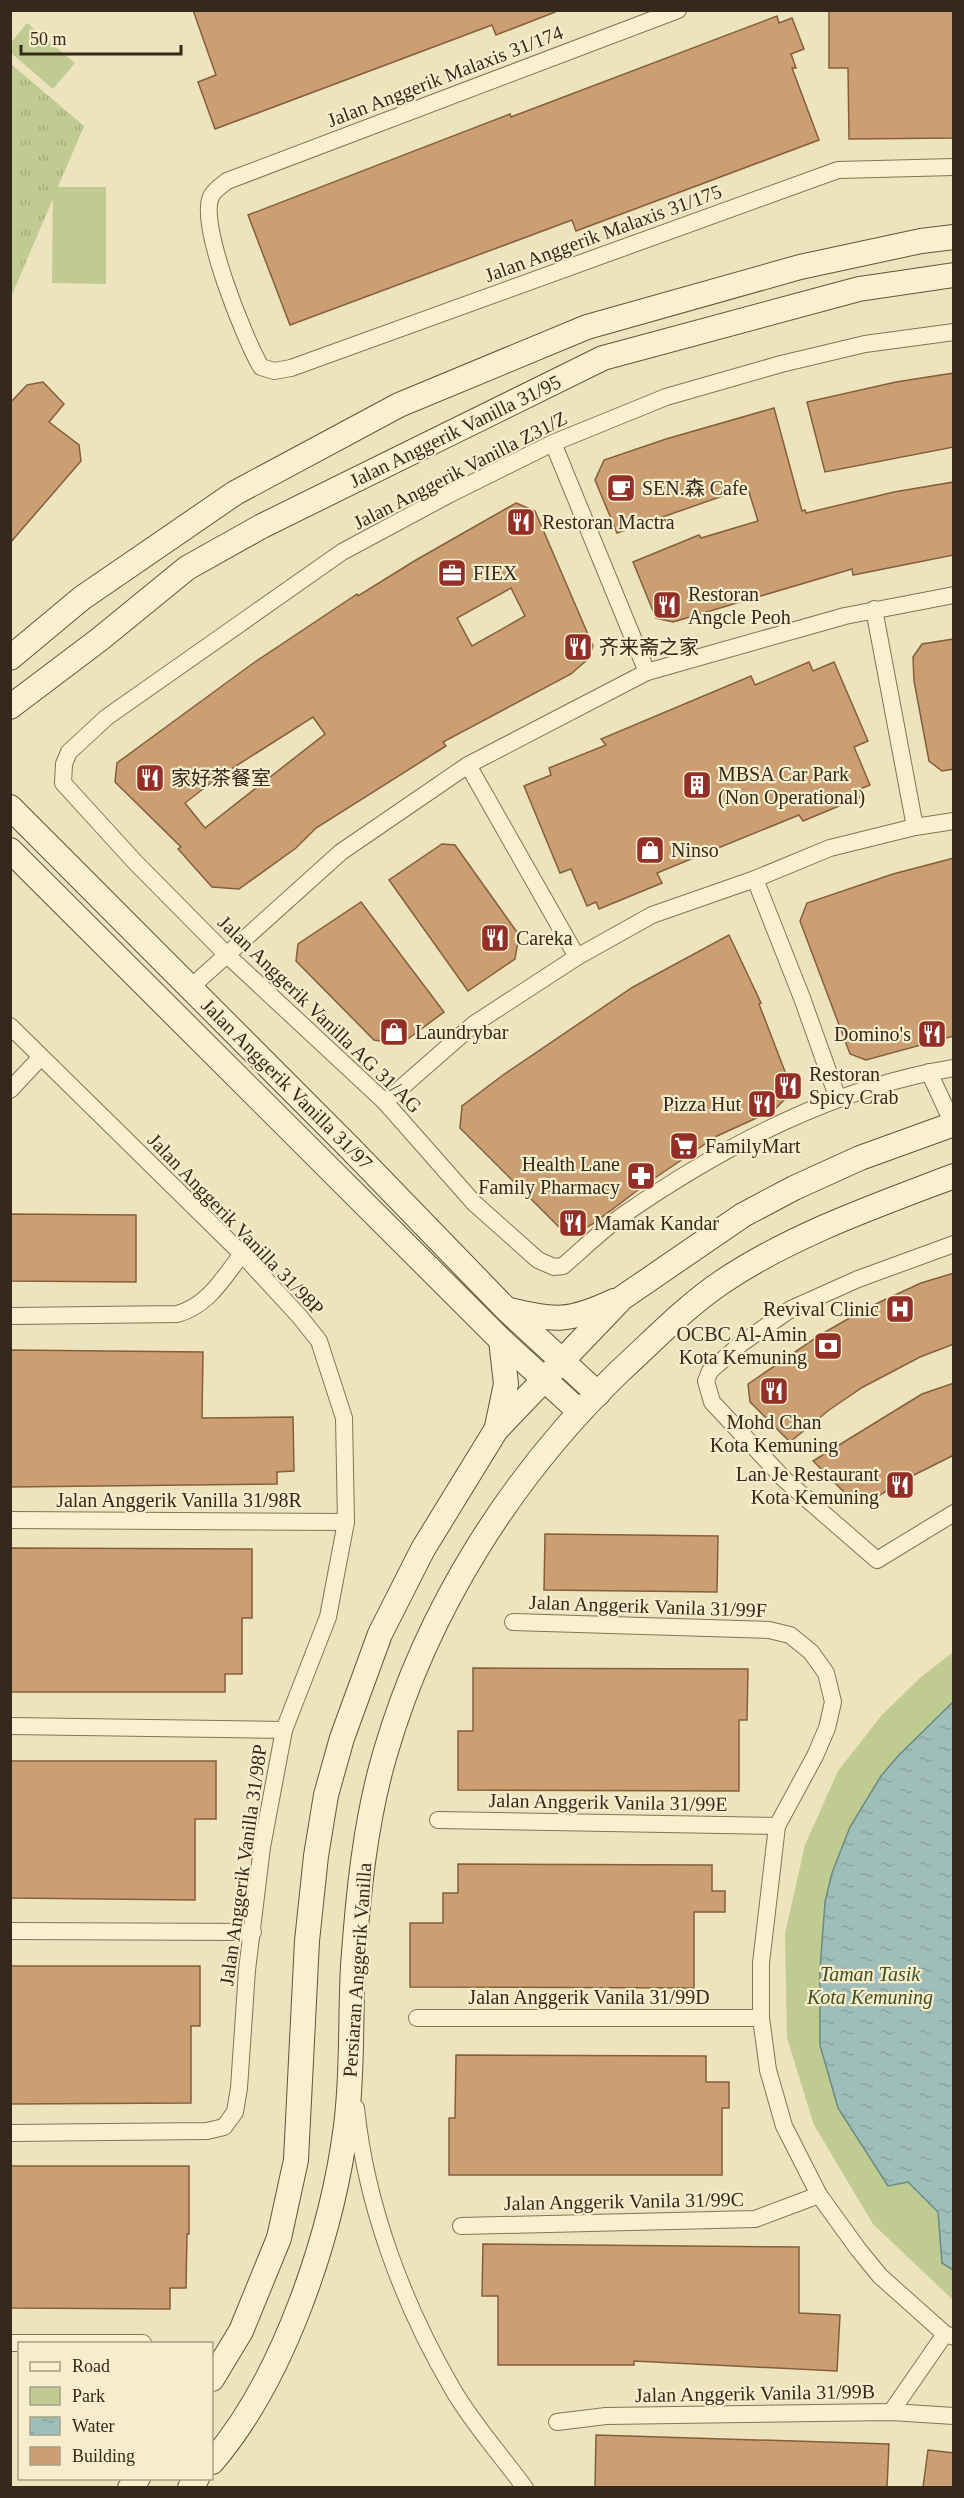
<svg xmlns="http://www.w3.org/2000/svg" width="964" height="2498" viewBox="0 0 964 2498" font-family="'Times New Roman','Noto Sans SC',serif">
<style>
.grass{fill:url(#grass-tufts)}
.park{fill:#bfcb91}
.water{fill:url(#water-ripples);stroke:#688b86;stroke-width:1.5}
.building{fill:#cc9f72;stroke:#845f3c;stroke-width:1.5;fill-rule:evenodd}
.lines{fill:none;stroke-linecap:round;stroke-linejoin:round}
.street-casing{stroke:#857356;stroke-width:18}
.secondary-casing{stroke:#665439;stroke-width:26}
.street{stroke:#f8f0cf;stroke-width:16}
.secondary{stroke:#f8f0cf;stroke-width:24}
.labels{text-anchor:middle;stroke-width:4.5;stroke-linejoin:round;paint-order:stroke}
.street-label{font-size:20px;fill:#34291b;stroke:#f5edcc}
.poi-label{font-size:20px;fill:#34291b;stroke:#f5edcc;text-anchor:start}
.park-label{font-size:20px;font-style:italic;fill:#405021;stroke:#f5edcc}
</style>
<defs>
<pattern id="grass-tufts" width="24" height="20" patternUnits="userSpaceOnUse" patternTransform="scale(1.5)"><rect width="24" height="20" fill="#bfcb91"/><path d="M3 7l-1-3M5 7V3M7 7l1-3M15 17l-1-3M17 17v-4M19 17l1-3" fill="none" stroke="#a5ae7c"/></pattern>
<pattern id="water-ripples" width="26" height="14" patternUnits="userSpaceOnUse" patternTransform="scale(1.5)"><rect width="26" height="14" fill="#a0beb8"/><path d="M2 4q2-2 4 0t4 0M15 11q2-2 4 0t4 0" fill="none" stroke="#8aa39e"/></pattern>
</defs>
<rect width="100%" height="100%" fill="#ede3bc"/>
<polygon class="grass" points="11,64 84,126 11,297"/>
<g class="park">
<polygon points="27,23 75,63 53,89 11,53 11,43"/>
<polygon points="53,187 106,187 106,284 52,283"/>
<polygon points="953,1652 953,2300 873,2224 814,2125 787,2038 785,1934 805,1845 838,1771 882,1715 920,1678"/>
</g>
<polygon class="water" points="953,1702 953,2270 942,2263 938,2212 908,2182 888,2186 838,2108 820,2045 820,1970 825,1902 832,1873 850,1827 881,1776 899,1755"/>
<g class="building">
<polygon points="193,10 554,10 555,12 496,35 492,25 215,129 198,82 216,75"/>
<polygon points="829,10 954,10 954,138 849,139 848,68 829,68"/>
<polygon points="777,16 779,23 792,18 804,49 791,54 796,68 792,68 819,140 576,231 572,220 290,325 248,215 510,114 511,117"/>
<polygon points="954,373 954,447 825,472 807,402 896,382"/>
<polygon points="43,382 64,404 49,422 79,445 81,461 10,543 10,403 27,385"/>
<polygon points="774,408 802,511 805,510 806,513 894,492 954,482 954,555 853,575 852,569 673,622 656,618 633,562 699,535 701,538 758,521 749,492 735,495 734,492 617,533 595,480 604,460 666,439"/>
<path d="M516,503L535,511L593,646L588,659L571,674L443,742L446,746L316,828L296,848L239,889L212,887L178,849L181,847L115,782L117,763L252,664L357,594L358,596L416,560ZM511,588L525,616L472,646L457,618ZM313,717L325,734L205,828L185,803L217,778Z"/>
<polygon points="954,639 954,769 942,771 929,761 914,681 913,657 922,644"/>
<polygon points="809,662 813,671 834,662 868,741 854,747 870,785 860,789 863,796 803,821 799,815 657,873 662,883 599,909 596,902 587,906 571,869 560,873 524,786 551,775 549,768 606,745 601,739 751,676 755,685"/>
<polygon points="442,844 455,845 519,935 515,959 468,991 389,880"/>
<polygon points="954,858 954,1036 866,1060 850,1054 800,921 807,903 893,874"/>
<polygon points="361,902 444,1012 401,1044 374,1040 296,961 298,944"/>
<polygon points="729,935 761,1003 759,1004 789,1082 784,1100 774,1110 717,1136 646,1184 594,1223 580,1231 560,1228 460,1128 462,1106 503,1075 633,987"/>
<polygon points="10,1214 136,1215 136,1282 10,1281"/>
<polygon points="954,1273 954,1344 920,1357 863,1387 829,1410 790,1442 750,1402 748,1384 820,1335 867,1308 921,1283"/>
<polygon points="10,1350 203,1352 202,1418 293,1417 294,1471 277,1472 277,1484 10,1487"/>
<polygon points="954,1383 954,1455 902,1481 869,1502 853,1501 813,1461 922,1394"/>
<polygon points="545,1534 718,1536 717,1592 544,1590"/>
<polygon points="10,1548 252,1549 252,1618 242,1618 242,1674 225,1674 225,1692 10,1692"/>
<polygon points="473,1668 748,1669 747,1720 739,1720 739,1791 458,1790 458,1731 473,1731"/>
<polygon points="10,1761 216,1761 216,1819 195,1819 195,1900 10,1898"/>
<polygon points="458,1864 712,1865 712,1891 725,1891 725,1912 694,1912 694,1988 410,1987 410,1923 443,1923 443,1893 458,1893"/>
<polygon points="10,1966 200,1966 200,2026 191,2026 191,2103 10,2104"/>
<polygon points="456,2055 706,2056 706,2082 729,2082 729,2108 722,2108 722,2175 449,2175 449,2118 455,2118"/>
<polygon points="10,2166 189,2166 189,2234 187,2234 186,2288 170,2288 170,2309 10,2308"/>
<polygon points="483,2244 799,2247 799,2313 840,2315 837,2371 634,2361 634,2365 498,2365 498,2296 482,2296"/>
<polygon points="596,2435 889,2444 887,2487 595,2487"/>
<polygon points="928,2450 954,2453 954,2487 923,2487"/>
</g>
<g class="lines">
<g class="street-casing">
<g id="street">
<path d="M678,10L227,181C222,185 213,191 211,197C198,224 245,340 261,367L274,371L291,368L838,170L954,167"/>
<path d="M954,332L865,344L781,364L666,397L553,443L450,494L342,552L107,717L69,752L64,764L63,783L135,862L226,954L385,1102L474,1203L538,1260L554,1267L563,1266C584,1248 604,1228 626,1213C724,1146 835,1087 954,1068"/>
<polyline points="553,443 647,672"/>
<polyline points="874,609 915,827"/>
<polyline points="468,765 577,957"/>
<polyline points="755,879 802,998 838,1099"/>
<polyline points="191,987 341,852 468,765 647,672 845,616 954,595"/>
<polyline points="10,1026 242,1254 300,1317 319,1341 344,1418 346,1522 328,1617 284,1730 262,1847 247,1970 239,2088 235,2112 224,2127 207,2131 10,2133"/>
<polyline points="929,1072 953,1124"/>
<polyline points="10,1090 41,1057"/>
<polyline points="385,1102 474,1024 577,957 652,915 755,879 830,848 915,827 954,821"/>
<polyline points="954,1244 858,1279 791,1309 742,1343 710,1371 706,1381 712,1402 785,1480 877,1560 954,1513"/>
<path d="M10,1316L177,1314C208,1306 223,1278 242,1254"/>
<polyline points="10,1520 346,1522"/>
<polyline points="513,1622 769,1630 790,1635 811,1652 826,1673 833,1702 827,1728 815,1756 777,1826 761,1963 761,2018 768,2070 784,2126 819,2195 858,2249 880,2276 945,2334 954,2337"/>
<polyline points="10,1726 284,1730"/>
<polyline points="438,1820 777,1826"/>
<polyline points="10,1931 253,1932"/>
<polyline points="417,2018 761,2018"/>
<path d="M356,2108C366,2205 403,2304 452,2388C472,2423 501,2455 525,2488"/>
<polyline points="461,2226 755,2219 819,2195"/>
<polyline points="10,2343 143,2343"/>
<polyline points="891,2412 945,2334"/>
<polyline points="557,2422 606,2416 891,2412 954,2416"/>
</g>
</g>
<g class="secondary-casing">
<g id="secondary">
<polyline points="10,658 82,598 235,493 399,405 587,327 800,267 921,241 954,237"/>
<polyline points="10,707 100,639 187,568 262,526 603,358 859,289 954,275"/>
<polyline points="10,807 349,1147 506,1309 598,1394"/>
<polyline points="10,850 501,1340 580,1412"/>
<path d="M509,1310C556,1321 569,1322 614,1301"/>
<polyline points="497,1427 506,1384 501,1340"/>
<polyline points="212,2379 241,2331 279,2238 296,2160 307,1941 316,1856 326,1795 342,1738 380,1634 423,1549 496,1430 622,1298 743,1215 794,1188 860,1158 954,1124"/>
<path d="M212,2462C284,2378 332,2235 346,2126C353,2072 350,2020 353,1966C358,1896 365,1822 385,1754C427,1609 512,1475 620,1371C653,1341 685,1307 722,1282C792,1235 875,1206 954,1176"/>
<polyline points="130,2488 138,2478"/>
<polyline points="190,2488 197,2478"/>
</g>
</g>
<use href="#street" class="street"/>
<use href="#secondary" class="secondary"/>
</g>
<defs>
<g id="cafe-square" transform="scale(1.5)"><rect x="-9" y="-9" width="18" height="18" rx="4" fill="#932f26" stroke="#f5edcc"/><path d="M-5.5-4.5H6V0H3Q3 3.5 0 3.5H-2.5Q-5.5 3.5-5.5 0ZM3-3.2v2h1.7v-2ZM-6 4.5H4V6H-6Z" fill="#fff"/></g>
<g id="restaurant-square" transform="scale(1.5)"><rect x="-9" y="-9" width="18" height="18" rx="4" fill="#932f26" stroke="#f5edcc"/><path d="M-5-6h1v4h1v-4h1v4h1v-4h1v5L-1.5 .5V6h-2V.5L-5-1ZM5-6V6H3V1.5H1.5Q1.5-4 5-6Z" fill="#fff"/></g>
<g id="office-square" transform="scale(1.5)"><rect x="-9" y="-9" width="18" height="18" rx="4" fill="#932f26" stroke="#f5edcc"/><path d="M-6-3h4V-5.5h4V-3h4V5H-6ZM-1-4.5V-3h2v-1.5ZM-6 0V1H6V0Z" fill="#fff"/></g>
<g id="building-square" transform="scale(1.5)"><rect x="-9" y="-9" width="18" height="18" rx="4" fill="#932f26" stroke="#f5edcc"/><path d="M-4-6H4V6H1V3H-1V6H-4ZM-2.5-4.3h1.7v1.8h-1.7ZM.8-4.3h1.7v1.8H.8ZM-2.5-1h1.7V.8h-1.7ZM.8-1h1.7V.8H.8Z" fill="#fff"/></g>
<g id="shop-square" transform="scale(1.5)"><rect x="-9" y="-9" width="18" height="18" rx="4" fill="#932f26" stroke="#f5edcc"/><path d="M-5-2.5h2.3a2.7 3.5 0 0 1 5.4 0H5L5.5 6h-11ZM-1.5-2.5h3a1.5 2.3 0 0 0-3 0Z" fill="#fff"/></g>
<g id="supermarket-square" transform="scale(1.5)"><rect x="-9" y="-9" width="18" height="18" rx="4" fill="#932f26" stroke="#f5edcc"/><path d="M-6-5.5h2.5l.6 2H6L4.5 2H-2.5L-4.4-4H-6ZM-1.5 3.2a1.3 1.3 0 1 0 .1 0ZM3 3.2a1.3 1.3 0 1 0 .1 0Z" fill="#fff"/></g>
<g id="pharmacy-square" transform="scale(1.5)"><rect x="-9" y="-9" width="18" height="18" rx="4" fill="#932f26" stroke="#f5edcc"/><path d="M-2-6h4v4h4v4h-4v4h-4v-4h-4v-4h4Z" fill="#fff"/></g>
<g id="hospital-square" transform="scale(1.5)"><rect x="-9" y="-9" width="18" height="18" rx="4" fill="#932f26" stroke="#f5edcc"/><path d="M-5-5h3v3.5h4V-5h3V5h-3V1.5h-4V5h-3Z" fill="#fff"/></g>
<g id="bank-square" transform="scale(1.5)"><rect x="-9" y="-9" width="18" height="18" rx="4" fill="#932f26" stroke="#f5edcc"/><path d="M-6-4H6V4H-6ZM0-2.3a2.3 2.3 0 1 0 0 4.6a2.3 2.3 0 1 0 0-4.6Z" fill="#fff"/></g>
</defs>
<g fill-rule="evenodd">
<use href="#cafe-square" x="621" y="488"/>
<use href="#restaurant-square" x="521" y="522"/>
<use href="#office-square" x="452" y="573"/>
<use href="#restaurant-square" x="667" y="605"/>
<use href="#restaurant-square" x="578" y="647"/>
<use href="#restaurant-square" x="150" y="778"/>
<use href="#building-square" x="697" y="785"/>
<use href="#shop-square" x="650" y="850"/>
<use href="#restaurant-square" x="495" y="938"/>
<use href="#shop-square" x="394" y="1032"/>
<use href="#restaurant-square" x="932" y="1034"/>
<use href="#restaurant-square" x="788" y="1086"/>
<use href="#restaurant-square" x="762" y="1104"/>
<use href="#supermarket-square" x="684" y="1146"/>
<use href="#pharmacy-square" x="641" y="1176"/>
<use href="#restaurant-square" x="573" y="1223"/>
<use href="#hospital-square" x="900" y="1309"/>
<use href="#bank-square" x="828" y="1346"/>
<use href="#restaurant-square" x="774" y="1391"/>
<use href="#restaurant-square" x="900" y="1485"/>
</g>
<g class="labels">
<g class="street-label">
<text transform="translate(445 76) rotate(-21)" y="7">Jalan Anggerik Malaxis 31/174</text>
<text transform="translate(603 233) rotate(-20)" y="7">Jalan Anggerik Malaxis 31/175</text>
<text transform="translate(455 431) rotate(-26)" y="7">Jalan Anggerik Vanilla 31/95</text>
<text transform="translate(460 470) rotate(-27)" y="7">Jalan Anggerik Vanilla Z31/Z</text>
<text transform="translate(320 1014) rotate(44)" y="7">Jalan Anggerik Vanilla AG 31/AG</text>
<text transform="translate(287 1084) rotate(45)" y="7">Jalan Anggerik Vanilla 31/97</text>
<text transform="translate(236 1224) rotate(46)" y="7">Jalan Anggerik Vanilla 31/98P</text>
<text x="179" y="1507">Jalan Anggerik Vanilla 31/98R</text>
<text transform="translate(648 1606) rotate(2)" y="7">Jalan Anggerik Vanila 31/99F</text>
<text transform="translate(608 1802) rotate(1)" y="7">Jalan Anggerik Vanila 31/99E</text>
<text transform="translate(243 1865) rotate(-82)" y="7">Jalan Anggerik Vanilla 31/98P</text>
<text transform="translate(357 1970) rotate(-86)" y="7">Persiaran Anggerik Vanilla</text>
<text x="589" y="2004">Jalan Anggerik Vanila 31/99D</text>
<text transform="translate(624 2201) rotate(-1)" y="7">Jalan Anggerik Vanila 31/99C</text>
<text transform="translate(755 2393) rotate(-1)" y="7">Jalan Anggerik Vanila 31/99B</text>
</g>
<g class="poi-label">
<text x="642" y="495">SEN.森 Cafe</text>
<text x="542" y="529">Restoran Mactra</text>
<text x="473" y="580">FIEX</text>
<text x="688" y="601">Restoran<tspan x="688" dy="23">Angcle Peoh</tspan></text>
<text x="599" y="654">齐来斋之家</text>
<text x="718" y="781">MBSA Car Park<tspan x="718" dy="23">(Non Operational)</tspan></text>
<text x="171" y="785">家好茶餐室</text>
<text x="671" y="857">Ninso</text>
<text x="516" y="945">Careka</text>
<text x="415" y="1039">Laundrybar</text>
<text x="911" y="1041" text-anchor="end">Domino's</text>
<text x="809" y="1081">Restoran<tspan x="809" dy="23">Spicy Crab</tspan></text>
<text x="741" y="1111" text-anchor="end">Pizza Hut</text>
<text x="705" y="1153">FamilyMart</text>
<text x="620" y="1171" text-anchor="end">Health Lane<tspan x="620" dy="23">Family Pharmacy</tspan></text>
<text x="594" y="1230">Mamak Kandar</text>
<text x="879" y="1316" text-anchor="end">Revival Clinic</text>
<text x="807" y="1341" text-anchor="end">OCBC Al-Amin<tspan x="807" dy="23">Kota Kemuning</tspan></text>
<text x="774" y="1429" text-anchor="middle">Mohd Chan<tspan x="774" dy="23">Kota Kemuning</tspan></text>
<text x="879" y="1481" text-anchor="end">Lan Je Restaurant<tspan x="879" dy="23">Kota Kemuning</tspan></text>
</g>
<g class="park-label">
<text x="870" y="1981">Taman Tasik<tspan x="870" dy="23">Kota Kemuning</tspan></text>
</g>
</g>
<rect width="964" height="2498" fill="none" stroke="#34291b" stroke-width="24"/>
<rect x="18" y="2342" width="195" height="138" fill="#f5edcc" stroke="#a89f85" stroke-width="1.5"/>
<rect x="30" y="2362" width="30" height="9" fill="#f8f0cf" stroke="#a89f85" stroke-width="1.5"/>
<text x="72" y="2372" font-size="18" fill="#34291b">Road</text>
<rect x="30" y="2387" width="30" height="18" fill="#bfcb91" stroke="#a89f85" stroke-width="1.5"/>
<text x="72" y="2402" font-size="18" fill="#34291b">Park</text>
<rect x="30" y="2417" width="30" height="18" fill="url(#water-ripples)" stroke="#a89f85" stroke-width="1.5"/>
<text x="72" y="2432" font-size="18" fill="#34291b">Water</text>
<rect x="30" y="2447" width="30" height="18" fill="#cc9f72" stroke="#a89f85" stroke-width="1.5"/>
<text x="72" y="2462" font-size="18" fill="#34291b">Building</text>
<path d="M21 45v9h160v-9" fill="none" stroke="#34291b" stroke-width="3"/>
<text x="30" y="45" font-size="18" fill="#34291b" stroke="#f5edcc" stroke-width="4.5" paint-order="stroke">50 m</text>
</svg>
